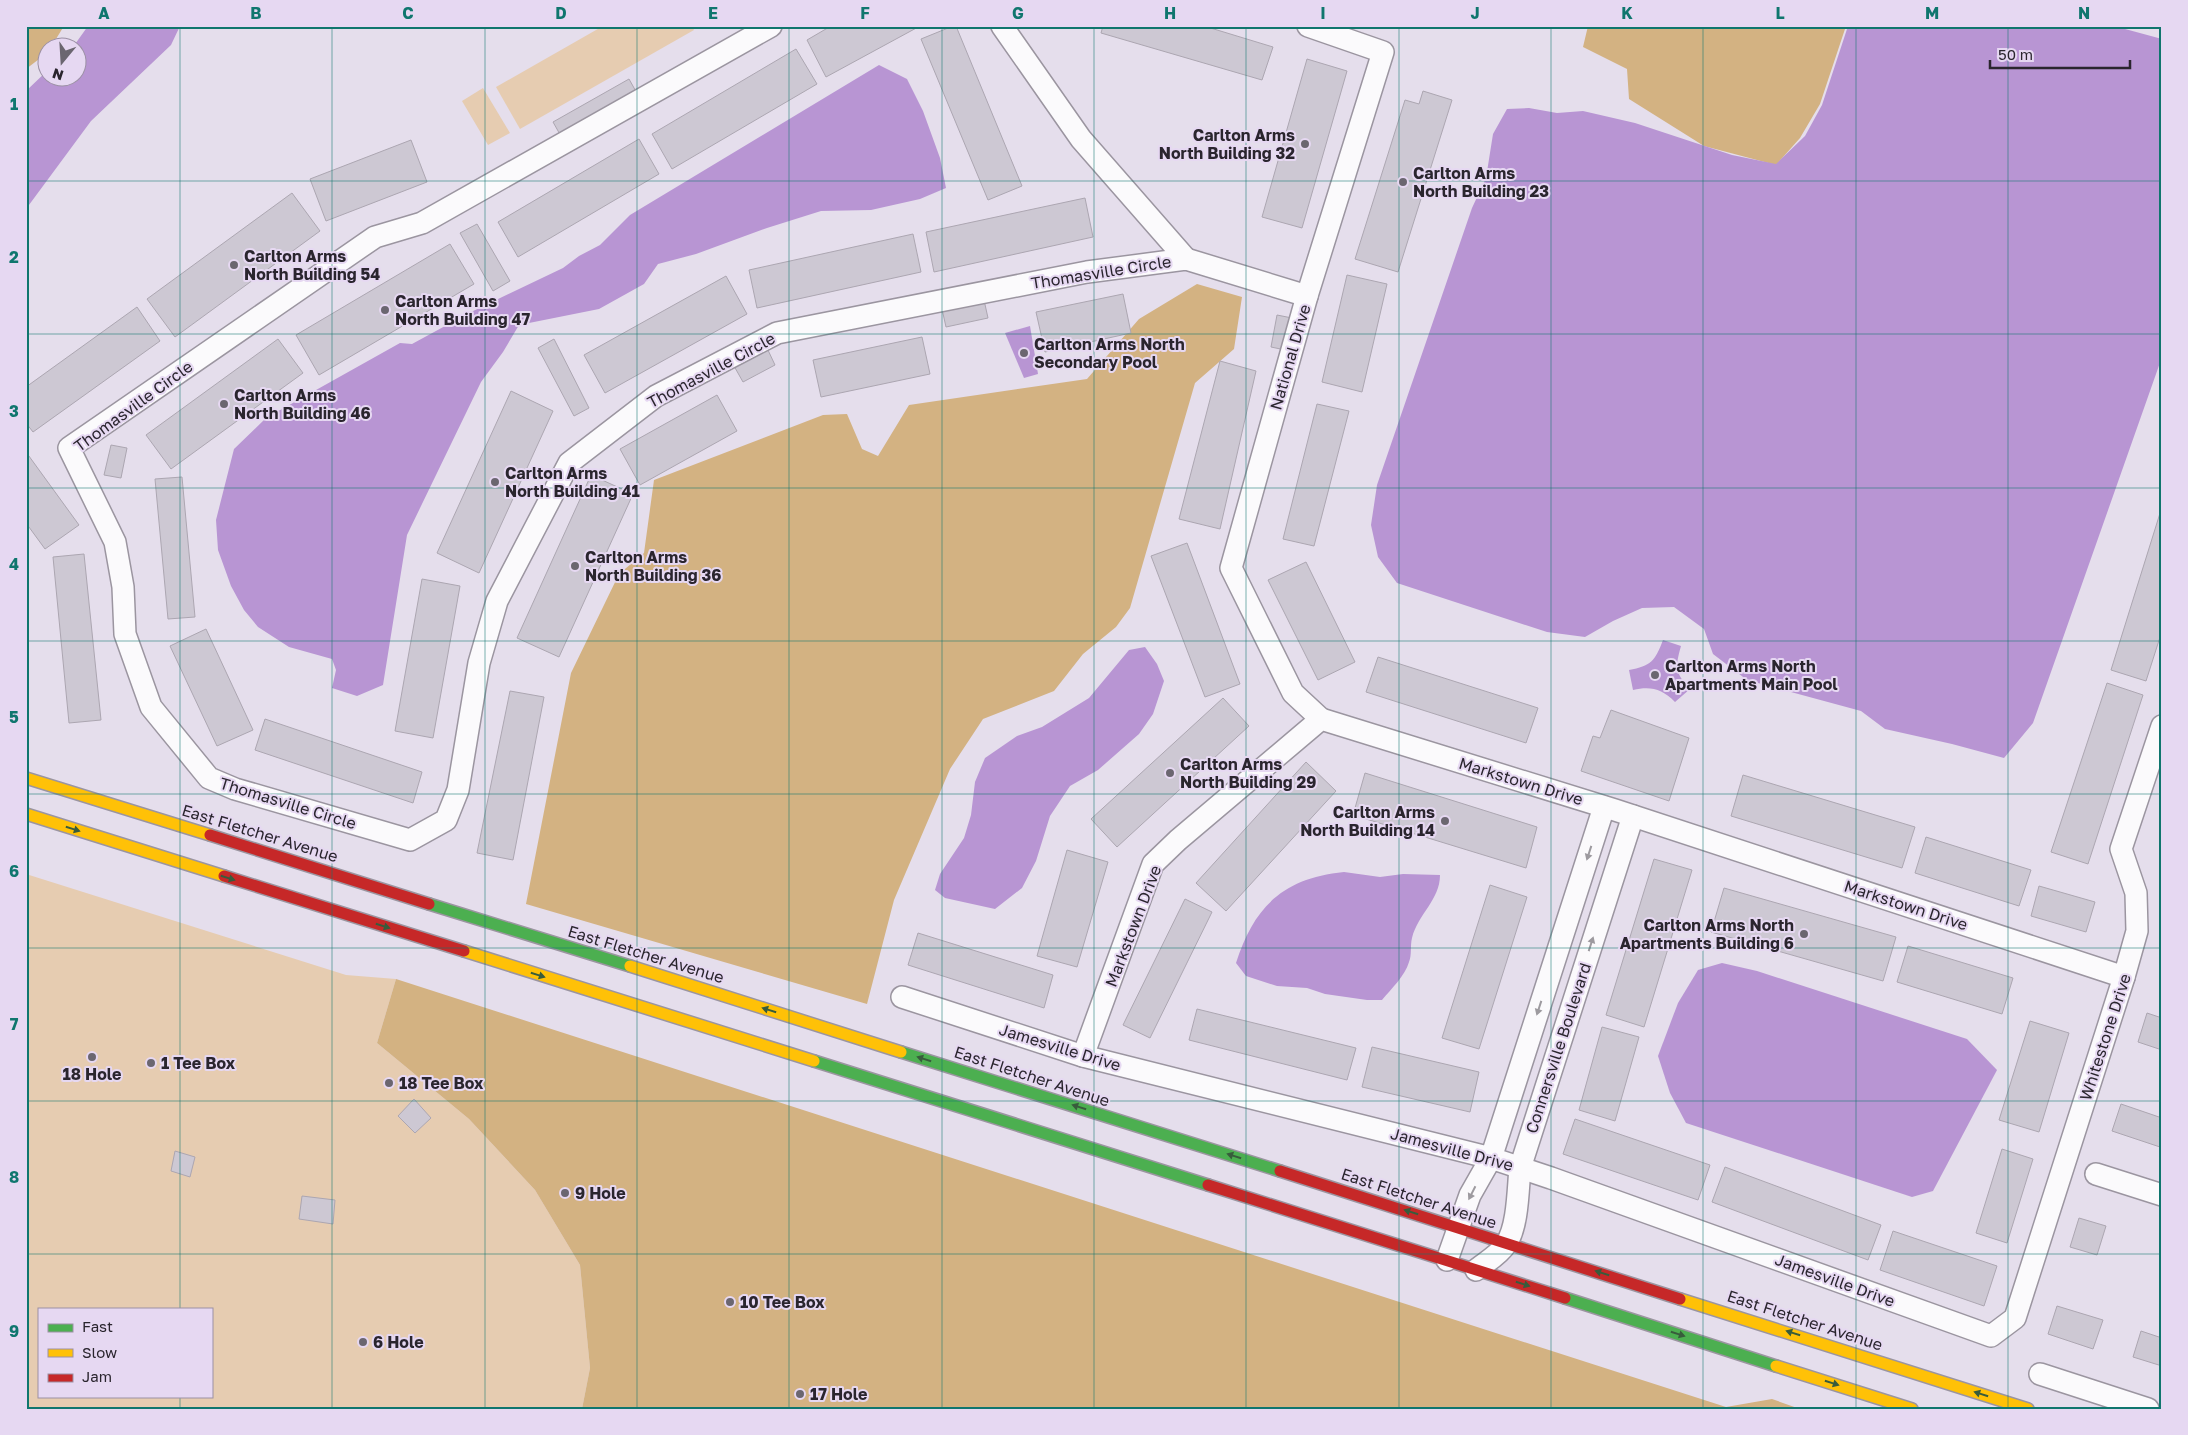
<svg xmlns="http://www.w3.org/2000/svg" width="2188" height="1435" viewBox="0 0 2188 1435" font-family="'Golos Text',sans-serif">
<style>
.green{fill:#e6ccb1;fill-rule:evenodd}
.forest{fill:#d3b282}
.water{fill:#b895d3}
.building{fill:#cdc8d3;stroke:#aca6b1}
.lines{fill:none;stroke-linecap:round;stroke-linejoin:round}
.street-casing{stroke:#9b95a0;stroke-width:24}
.fast-casing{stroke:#9b95a0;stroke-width:14}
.slow-casing{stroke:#9b95a0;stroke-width:14}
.jam-casing{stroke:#9b95a0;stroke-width:14}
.street{stroke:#fbfafc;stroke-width:21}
.fast{stroke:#4caf50;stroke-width:11}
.slow{stroke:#ffc107;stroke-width:11}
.jam{stroke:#c62828;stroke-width:11}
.oneway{fill:#385c3c}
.oneway2{fill:#9d9a9f}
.grid{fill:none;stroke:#0f766e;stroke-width:1;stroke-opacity:0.55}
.poi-dot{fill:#6b6670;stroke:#e6d8f2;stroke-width:2}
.labels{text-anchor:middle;stroke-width:4;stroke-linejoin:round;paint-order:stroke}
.poi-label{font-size:16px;font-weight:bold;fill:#2a252e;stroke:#e6d8f2;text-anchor:start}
.street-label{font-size:16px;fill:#2a252e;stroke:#e6d8f2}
.neatline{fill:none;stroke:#0f766e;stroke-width:2}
.grid-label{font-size:16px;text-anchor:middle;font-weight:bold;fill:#0f766e}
</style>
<rect width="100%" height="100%" fill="#e5deec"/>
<g class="green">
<polygon points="603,26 692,26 694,30 520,129 496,87"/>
<polygon points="483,88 510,133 488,145 462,101"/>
<path d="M26,874L346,975L396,979L377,1043L469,1119L535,1190L580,1265L590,1368L582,1409H26ZM39,1309H211V1396H39Z"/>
</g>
<g class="forest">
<polygon points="26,26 64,26 51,47 48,48 47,53 26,69"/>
<polygon points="1588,26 1846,26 1820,104 1800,138 1776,165 1704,146 1629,99 1627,69 1583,47"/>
<polygon points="1197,284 1242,297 1234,349 1195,383 1130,608 1116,627 1083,654 1054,691 983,719 950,769 894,900 867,1004 526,904 571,673 619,574 644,553 654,480 823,415 847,414 862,449 878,456 909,405 1087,379 1139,319"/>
<polygon points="396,979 1726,1407 1772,1399 1800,1409 582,1409 590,1368 580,1265 535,1190 469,1119 377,1043"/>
</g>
<g class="water">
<polygon points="88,26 180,26 171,45 91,121 26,209 26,91 47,71 48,78 78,78 78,48 73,47"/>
<polygon points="1848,26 2114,26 2162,39 2162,357 2033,723 2004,758 1952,744 1885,729 1861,711 1747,680 1713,654 1704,629 1674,607 1642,608 1613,621 1585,637 1547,632 1397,583 1378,557 1371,525 1377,485 1472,208 1486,178 1493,134 1507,109 1529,108 1557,113 1583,111 1635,123 1732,155 1776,164 1805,136 1822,105"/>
<polygon points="879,65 907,79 923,111 940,158 946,188 920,199 871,210 821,211 767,228 696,254 658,264 644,284 599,309 519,325 503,352 481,382 407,535 383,685 357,696 332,688 336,670 332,659 289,647 258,627 244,610 231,586 218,550 216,520 234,449 266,418 400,343 412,344 469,313 563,268 579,256 600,245 630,215"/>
<polygon points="1030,326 1038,374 1024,378 1005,333"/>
<path d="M1663,640L1681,646C1675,667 1675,673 1690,689L1675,702C1662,689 1651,686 1633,690L1629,670C1651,666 1655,661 1663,640Z"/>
<polygon points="1145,647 1157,664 1164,681 1153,714 1139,734 1098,770 1070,786 1050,816 1036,861 1022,888 995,909 945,898 935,890 940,874 964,838 971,815 975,782 985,758 1017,736 1042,727 1089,698 1129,650"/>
<path d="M1344,872L1380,877L1403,874L1440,875C1440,900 1418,914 1412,938C1410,946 1412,955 1409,962C1405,976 1391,989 1382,1000H1367L1325,994L1307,988L1277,986L1246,976L1236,963C1254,906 1284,878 1344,872Z"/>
<polygon points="1722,963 1757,971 1967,1039 1997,1070 1933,1191 1912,1197 1686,1123 1670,1093 1658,1056 1678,1003 1698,970"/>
</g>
<g class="building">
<polygon points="831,26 920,26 826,77 807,40"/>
<polygon points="953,26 956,26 1022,186 988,200 921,39"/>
<polygon points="1103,26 1204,26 1273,47 1262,80 1101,33"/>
<polygon points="796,49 817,84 672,169 652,134"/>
<polygon points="1307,59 1347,71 1302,228 1262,217"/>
<polygon points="629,79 638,95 562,138 553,122"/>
<polygon points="1423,91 1452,100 1398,272 1355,259 1405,100 1419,104"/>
<polygon points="639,139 659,174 518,257 498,222"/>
<polygon points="411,140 427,182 326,221 310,179"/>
<polygon points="292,193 320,231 175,337 147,299"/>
<polygon points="1085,198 1093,237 934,272 926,232"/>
<polygon points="477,224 510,281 493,291 460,233"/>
<polygon points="913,234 921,272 757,308 749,270"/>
<polygon points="450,244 474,284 319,375 296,335"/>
<polygon points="1347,275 1387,284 1362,392 1322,382"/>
<polygon points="726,276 747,314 605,393 584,355"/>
<polygon points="1123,294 1131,333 1045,352 1036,312"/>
<polygon points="984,300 988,318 946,327 942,309"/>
<polygon points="137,307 160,341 33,432 26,423 26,387"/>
<polygon points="1277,315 1297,319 1290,351 1271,347"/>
<polygon points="922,337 930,374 821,397 813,360"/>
<polygon points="278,339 303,373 171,469 146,435"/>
<polygon points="554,339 589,408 574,416 538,348"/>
<polygon points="767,348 775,365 743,382 734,366"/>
<polygon points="1220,361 1256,371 1220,529 1179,519"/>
<polygon points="511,391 553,411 479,573 437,553"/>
<polygon points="717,395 737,431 640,485 620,449"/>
<polygon points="1317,404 1349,411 1314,546 1283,539"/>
<polygon points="111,445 127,448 121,478 104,475"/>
<polygon points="26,452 79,525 45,549 26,523"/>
<polygon points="591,475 633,494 559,657 517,638"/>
<polygon points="182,477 195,617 168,619 155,479"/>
<polygon points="2161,510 2162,631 2146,681 2111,670"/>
<polygon points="1187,543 1240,684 1205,697 1151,556"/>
<polygon points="84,554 101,720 69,723 53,557"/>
<polygon points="1306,562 1355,662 1318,680 1268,580"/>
<polygon points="422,579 460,586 433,738 395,731"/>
<polygon points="206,629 253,730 217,746 170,646"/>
<polygon points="1378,657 1538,708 1526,743 1366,692"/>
<polygon points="2107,683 2143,695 2088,864 2051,852"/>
<polygon points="510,691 544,697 513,860 477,853"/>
<polygon points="1223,698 1249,726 1117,847 1091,819"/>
<polygon points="1611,710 1689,738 1669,801 1581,771 1593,736 1600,738"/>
<polygon points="265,719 422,772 413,803 255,750"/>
<polygon points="1306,762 1336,791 1226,911 1196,883"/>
<polygon points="1365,773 1537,827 1526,868 1353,815"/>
<polygon points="1743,775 1915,827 1902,868 1731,816"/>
<polygon points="1926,837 2031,870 2019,906 1915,873"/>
<polygon points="1067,850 1108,862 1077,967 1037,956"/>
<polygon points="1654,859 1692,870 1644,1027 1606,1015"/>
<polygon points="1490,885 1527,897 1479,1049 1442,1038"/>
<polygon points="2039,886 2095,902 2086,932 2031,916"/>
<polygon points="1724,888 1896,937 1883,981 1711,932"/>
<polygon points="1185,899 1212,912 1150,1038 1123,1025"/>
<polygon points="918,933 1053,975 1044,1008 908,965"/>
<polygon points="1908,946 2013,978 2002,1014 1897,982"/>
<polygon points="1197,1009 1356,1048 1347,1080 1189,1040"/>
<polygon points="2147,1013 2162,1018 2162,1050 2138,1042"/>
<polygon points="2030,1021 2069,1033 2039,1132 1999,1120"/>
<polygon points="1602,1027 1639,1037 1615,1121 1579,1110"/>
<polygon points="1372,1047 1479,1072 1470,1112 1362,1087"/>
<polygon points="414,1099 431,1118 415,1133 398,1116"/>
<polygon points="2121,1104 2162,1118 2160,1147 2112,1131"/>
<polygon points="1575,1119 1710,1165 1698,1200 1563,1154"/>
<polygon points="2002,1149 2033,1159 2007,1243 1976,1233"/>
<polygon points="175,1151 195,1157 190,1177 171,1171"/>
<polygon points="1725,1167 1881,1225 1868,1260 1712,1202"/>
<polygon points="302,1196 335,1200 333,1224 299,1219"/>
<polygon points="2079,1218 2106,1226 2097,1255 2070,1247"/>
<polygon points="1893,1231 1997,1266 1984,1306 1880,1270"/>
<polygon points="2057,1306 2103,1320 2093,1349 2048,1334"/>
<polygon points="2141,1331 2162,1338 2162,1366 2133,1357"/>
</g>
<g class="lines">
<g class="street-casing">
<g id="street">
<polyline points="771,26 422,223 375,237 69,448 115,542 123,587 125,634 151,707 209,778 235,789 410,840 446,820 458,790 479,663 497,601 569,463 656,396 777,333 1087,272 1186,259 1307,296"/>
<polyline points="1002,26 1081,139 1186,259"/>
<polyline points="1308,26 1383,52 1307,296 1231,568 1293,693 1321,719"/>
<polyline points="902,997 1083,1056 1491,1158 1551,1178 1991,1336 2015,1318 2124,977 2137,931 2136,893 2121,849 2162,726"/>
<polyline points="1083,1056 1153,864 1178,840 1321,719 1615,810 2124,977"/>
<polyline points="2096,1174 2162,1195"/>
<polyline points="1447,1260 1470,1195 1491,1158 1604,807"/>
<path d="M1476,1270C1486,1262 1499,1255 1506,1244C1518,1227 1518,1189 1520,1168L1633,816"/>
<polyline points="2040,1374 2148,1409"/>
</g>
</g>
<g class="fast-casing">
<g id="fast">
<polyline points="429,904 630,966"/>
<polyline points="901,1052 1280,1171"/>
<polyline points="814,1061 1208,1185"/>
<polyline points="1565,1298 1776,1366"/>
</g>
</g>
<g class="slow-casing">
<g id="slow">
<polyline points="26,778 210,835"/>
<polyline points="26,814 224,876"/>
<polyline points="464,951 814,1061"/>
<polyline points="630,966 901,1052"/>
<polyline points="1680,1299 2028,1409"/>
<polyline points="1776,1366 1912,1409"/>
</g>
</g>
<g class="jam-casing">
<g id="jam">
<polyline points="210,835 429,904"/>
<polyline points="224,876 464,951"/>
<polyline points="1280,1171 1680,1299"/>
<polyline points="1208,1185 1565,1298"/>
</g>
</g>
<use href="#street" class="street"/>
<use href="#fast" class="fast"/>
<use href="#slow" class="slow"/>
<use href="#jam" class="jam"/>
</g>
<defs><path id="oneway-solid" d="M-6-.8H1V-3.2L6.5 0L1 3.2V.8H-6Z" transform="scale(1.25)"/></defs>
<g class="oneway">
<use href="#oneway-solid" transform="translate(73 829) rotate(17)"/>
<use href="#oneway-solid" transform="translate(228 878) rotate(17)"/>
<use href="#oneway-solid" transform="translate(383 926) rotate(17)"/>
<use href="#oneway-solid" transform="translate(538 975) rotate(17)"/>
<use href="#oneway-solid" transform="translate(769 1010) rotate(-163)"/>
<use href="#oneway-solid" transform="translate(924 1059) rotate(-163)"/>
<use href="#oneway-solid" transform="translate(1079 1107) rotate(-162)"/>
<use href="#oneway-solid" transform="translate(1234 1156) rotate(-162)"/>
<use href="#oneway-solid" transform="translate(1411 1212) rotate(-162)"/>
<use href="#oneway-solid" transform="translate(1602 1273) rotate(-163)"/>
<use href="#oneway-solid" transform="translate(1523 1284) rotate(18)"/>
<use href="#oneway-solid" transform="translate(1793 1333) rotate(-162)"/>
<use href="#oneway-solid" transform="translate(1678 1334) rotate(18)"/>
<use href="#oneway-solid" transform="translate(1832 1383) rotate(18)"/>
<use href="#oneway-solid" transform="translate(1981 1394) rotate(-162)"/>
</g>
<g class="oneway2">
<use href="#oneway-solid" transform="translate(1589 853) rotate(108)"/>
<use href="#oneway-solid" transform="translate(1591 944) rotate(-72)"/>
<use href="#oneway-solid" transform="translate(1539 1008) rotate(108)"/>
<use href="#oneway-solid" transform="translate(1472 1193) rotate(117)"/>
</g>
<path class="grid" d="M180,26V1309M332,26V1409M485,26V1409M637,26V1409M789,26V1409M942,26V1409M1094,26V1409M1246,26V1409M1399,26V1409M1551,26V1409M1703,26V1409M1856,26V1409M2008,26V1409M26,181H2162M26,334H2162M26,488H2162M26,641H2162M26,794H2162M26,948H2162M26,1101H2162M26,1254H2162M180,1396V1409"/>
<g class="poi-dot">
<circle cx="1305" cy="144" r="5"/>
<circle cx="1403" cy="182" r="5"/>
<circle cx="234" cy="265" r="5"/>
<circle cx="385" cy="310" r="5"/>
<circle cx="1024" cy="353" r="5"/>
<circle cx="224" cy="404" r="5"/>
<circle cx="495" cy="482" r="5"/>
<circle cx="575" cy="566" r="5"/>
<circle cx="1655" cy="675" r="5"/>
<circle cx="1170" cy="773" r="5"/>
<circle cx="1445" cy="821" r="5"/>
<circle cx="1804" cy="934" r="5"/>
<circle cx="92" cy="1057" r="5"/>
<circle cx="151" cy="1063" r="5"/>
<circle cx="389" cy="1083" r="5"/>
<circle cx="565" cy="1193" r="5"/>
<circle cx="730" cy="1302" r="5"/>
<circle cx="363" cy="1342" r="5"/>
<circle cx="800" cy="1394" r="5"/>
</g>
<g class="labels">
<g class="poi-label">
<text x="1295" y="141" text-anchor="end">Carlton Arms<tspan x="1295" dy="18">North Building 32</tspan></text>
<text x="1413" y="179">Carlton Arms<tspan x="1413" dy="18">North Building 23</tspan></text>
<text x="244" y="262">Carlton Arms<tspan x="244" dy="18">North Building 54</tspan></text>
<text x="395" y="307">Carlton Arms<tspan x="395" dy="18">North Building 47</tspan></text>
<text x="1034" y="350">Carlton Arms North<tspan x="1034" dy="18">Secondary Pool</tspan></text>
<text x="234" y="401">Carlton Arms<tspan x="234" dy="18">North Building 46</tspan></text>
<text x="505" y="479">Carlton Arms<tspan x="505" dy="18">North Building 41</tspan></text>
<text x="585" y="563">Carlton Arms<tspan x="585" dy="18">North Building 36</tspan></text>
<text x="1665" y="672">Carlton Arms North<tspan x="1665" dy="18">Apartments Main Pool</tspan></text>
<text x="1180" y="770">Carlton Arms<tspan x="1180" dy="18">North Building 29</tspan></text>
<text x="1435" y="818" text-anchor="end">Carlton Arms<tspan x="1435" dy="18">North Building 14</tspan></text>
<text x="1794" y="931" text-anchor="end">Carlton Arms North<tspan x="1794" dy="18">Apartments Building 6</tspan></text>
<text x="161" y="1069">1 Tee Box</text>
<text x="92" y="1080" text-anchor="middle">18 Hole</text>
<text x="399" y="1089">18 Tee Box</text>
<text x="575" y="1199">9 Hole</text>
<text x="740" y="1308">10 Tee Box</text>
<text x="373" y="1348">6 Hole</text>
<text x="810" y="1400">17 Hole</text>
</g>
<g class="street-label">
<text transform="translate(1101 272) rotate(-9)" y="6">Thomasville Circle</text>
<text transform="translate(1290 357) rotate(-74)" y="6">National Drive</text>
<text transform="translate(711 370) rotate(-28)" y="6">Thomasville Circle</text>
<text transform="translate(133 406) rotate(-36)" y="6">Thomasville Circle</text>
<text transform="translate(1521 781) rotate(17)" y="6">Markstown Drive</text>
<text transform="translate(288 803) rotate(17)" y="6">Thomasville Circle</text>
<text transform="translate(260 833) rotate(17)" y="6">East Fletcher Avenue</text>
<text transform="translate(1906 905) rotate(18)" y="6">Markstown Drive</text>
<text transform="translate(1133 926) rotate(-69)" y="6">Markstown Drive</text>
<text transform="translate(646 954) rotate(17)" y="6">East Fletcher Avenue</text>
<text transform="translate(2105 1037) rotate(-72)" y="6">Whitestone Drive</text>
<text transform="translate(1060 1047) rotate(17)" y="6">Jamesville Drive</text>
<text transform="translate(1558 1048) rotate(-72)" y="6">Connersville Boulevard</text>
<text transform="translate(1032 1076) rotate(18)" y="6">East Fletcher Avenue</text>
<text transform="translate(1452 1149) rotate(15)" y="6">Jamesville Drive</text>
<text transform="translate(1419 1198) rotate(18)" y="6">East Fletcher Avenue</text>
<text transform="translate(1835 1280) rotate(20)" y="6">Jamesville Drive</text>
<text transform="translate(1805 1320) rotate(18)" y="6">East Fletcher Avenue</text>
</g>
</g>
<rect width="2188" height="1435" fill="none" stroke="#e6d8f2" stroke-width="55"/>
<rect x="38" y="1308" width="175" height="90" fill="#e6d8f2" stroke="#9b90a4"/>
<rect x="48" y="1324" width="25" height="8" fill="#4caf50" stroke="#9b90a4"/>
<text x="82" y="1332" font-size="15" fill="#2a252e">Fast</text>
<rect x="48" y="1349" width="25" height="8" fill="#ffc107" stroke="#9b90a4"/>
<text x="82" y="1358" font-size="15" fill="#2a252e">Slow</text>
<rect x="48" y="1374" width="25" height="8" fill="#c62828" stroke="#9b90a4"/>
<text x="82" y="1382" font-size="15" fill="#2a252e">Jam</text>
<g transform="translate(62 62) rotate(198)"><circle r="24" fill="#e6d8f2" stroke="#9b90a4"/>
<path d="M0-4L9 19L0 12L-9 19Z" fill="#6b6670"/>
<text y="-8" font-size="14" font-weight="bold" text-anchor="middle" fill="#2a252e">N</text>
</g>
<path d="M1990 60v8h140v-8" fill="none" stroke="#2a252e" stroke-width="2.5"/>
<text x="1998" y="60" font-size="15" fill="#2a252e" stroke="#e6d8f2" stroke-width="4" paint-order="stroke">50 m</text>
<rect x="28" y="28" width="2132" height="1380" class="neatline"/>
<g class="grid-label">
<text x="104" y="19">A</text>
<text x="256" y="19">B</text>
<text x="408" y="19">C</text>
<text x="561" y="19">D</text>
<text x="713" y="19">E</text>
<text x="865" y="19">F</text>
<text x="1018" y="19">G</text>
<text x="1170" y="19">H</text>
<text x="1323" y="19">I</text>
<text x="1475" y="19">J</text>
<text x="1627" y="19">K</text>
<text x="1780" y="19">L</text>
<text x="1932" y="19">M</text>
<text x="2084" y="19">N</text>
<text x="14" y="110">1</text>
<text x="14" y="263">2</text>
<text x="14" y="417">3</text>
<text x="14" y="570">4</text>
<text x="14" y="723">5</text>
<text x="14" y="877">6</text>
<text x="14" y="1030">7</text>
<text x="14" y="1183">8</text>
<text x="14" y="1337">9</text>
</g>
</svg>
